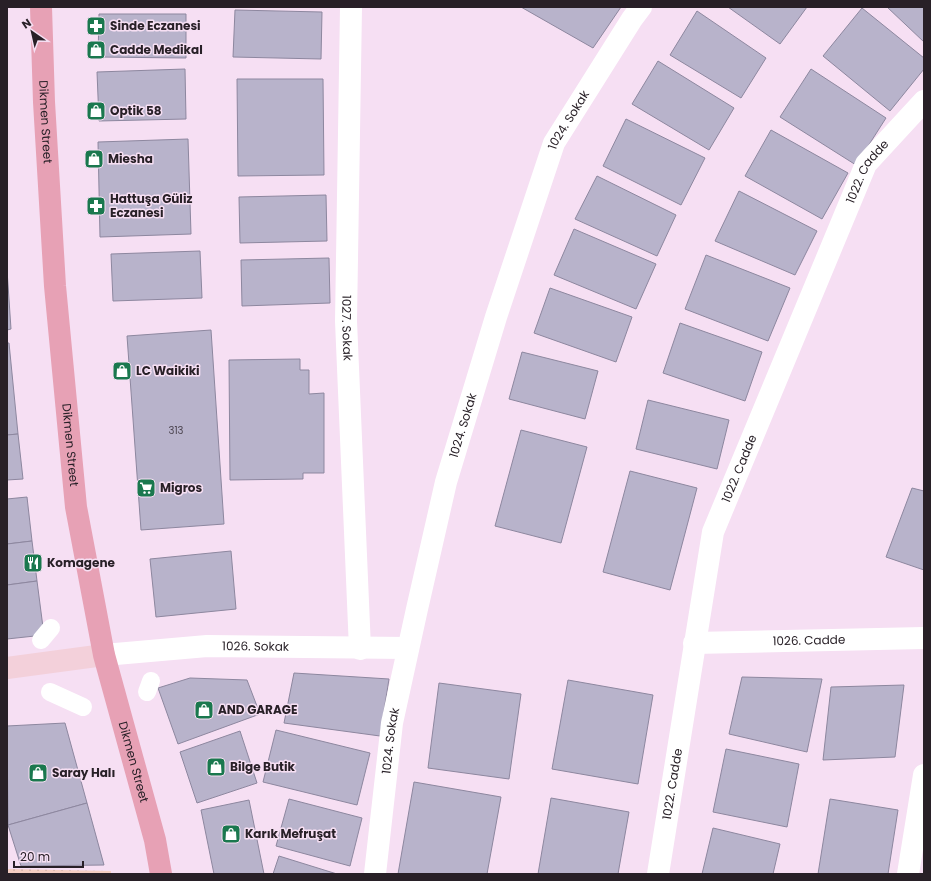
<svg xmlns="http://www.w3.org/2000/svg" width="931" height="881" viewBox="0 0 931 881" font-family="Poppins,sans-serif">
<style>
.park{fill:url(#park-dots)}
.building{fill:#b8b3cb;stroke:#8d879f}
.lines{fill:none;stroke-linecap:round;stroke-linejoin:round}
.pedestrian{stroke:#fff;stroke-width:18}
.minor{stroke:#fff;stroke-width:22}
.secondary{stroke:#f3d0da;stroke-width:22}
.primary{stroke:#e7a1b5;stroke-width:22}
.labels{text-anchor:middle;stroke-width:3;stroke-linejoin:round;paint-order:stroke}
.number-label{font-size:10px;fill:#4c4550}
.poi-label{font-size:12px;font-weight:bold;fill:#282027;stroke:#f6dff3;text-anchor:start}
.street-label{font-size:12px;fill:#282027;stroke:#f6dff3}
</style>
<defs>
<pattern id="park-dots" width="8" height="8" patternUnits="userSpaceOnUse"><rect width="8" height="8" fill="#f5cec2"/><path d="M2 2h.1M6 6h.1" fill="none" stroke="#d2b1a7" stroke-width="1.8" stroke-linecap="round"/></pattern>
</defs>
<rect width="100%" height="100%" fill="#f6dff3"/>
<polygon class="park" points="7,869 111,871 111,874 7,874"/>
<g class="building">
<polygon points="521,7 621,7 593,48"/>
<polygon points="728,7 807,7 780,44"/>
<polygon points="887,7 924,7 924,42"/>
<polygon points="862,8 924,58 924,69 890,111 823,56"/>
<polygon points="235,10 322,12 321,59 233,57"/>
<polygon points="697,11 766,58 741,98 670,55"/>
<polygon points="99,14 186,14 186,58 98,57"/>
<polygon points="658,61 734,108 709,150 632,104"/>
<polygon points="185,69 186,119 99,121 97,72"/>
<polygon points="811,69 886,118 856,165 780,117"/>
<polygon points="237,79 323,79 324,175 238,176"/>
<polygon points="626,119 705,158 681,205 603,166"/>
<polygon points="771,130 848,173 822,219 745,176"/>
<polygon points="188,139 191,234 100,237 98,142"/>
<polygon points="597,176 676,215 657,256 575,219"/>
<polygon points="739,191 817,231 795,275 715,241"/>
<polygon points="326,195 327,241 240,243 239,197"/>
<polygon points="574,229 656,264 636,309 554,275"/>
<polygon points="200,251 202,298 113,301 111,254"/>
<polygon points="706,255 790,288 768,341 685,309"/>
<polygon points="329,258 330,303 242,306 241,260"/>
<polygon points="7,270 11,329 7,330"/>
<polygon points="550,288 632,317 616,362 534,333"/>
<polygon points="680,323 762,352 745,401 663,373"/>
<polygon points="211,330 224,524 141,530 127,336"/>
<polygon points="7,343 9,343 18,434 7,435"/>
<polygon points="522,352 598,371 585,419 509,399"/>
<polygon points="300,359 300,370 309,370 309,394 324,393 324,473 303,473 303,479 230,480 229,360"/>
<polygon points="648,400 729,420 717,469 636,449"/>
<polygon points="521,430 587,447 561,543 495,526"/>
<polygon points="18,434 23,479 7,480 7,435"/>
<polygon points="630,471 697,488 670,590 603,572"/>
<polygon points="912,488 924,491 924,570 886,557"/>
<polygon points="27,497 32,541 7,544 7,499"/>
<polygon points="32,541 37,581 7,585 7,544"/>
<polygon points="231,551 236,609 156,617 150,559"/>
<polygon points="37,581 44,635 7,639 7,585"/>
<polygon points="294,673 389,679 380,736 284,723"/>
<polygon points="742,677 822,679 807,752 729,734"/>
<polygon points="190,678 247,680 260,714 178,744 158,688"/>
<polygon points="568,680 653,695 638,784 552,769"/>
<polygon points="439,683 521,694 509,779 428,768"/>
<polygon points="904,685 895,757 823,760 831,687"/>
<polygon points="65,723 87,803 8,825 7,726"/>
<polygon points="276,730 370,753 357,805 263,782"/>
<polygon points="240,731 257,783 197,803 180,752"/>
<polygon points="726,749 799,764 787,827 713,812"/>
<polygon points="414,782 501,797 487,874 398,874"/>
<polygon points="551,798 629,812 618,874 538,874"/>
<polygon points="289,799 362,818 350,866 276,846"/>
<polygon points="830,799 898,810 888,874 818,874"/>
<polygon points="249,800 264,874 214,874 201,810"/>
<polygon points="87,803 104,865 21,866 8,825"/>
<polygon points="713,828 780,844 773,874 702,874"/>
<polygon points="279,856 337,874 273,874"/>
</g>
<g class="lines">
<g class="pedestrian">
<polyline points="41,640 51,628"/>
<polyline points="50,692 83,707"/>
<polyline points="147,692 151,681"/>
</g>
<g class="minor">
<path id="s1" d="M351,7L346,321L360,649"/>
<path id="s2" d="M694,643L924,638"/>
<path id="s3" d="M104,655L207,646L408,648"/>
<path id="s4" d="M375,874L392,723L417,609L446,482L496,317L554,143L632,19L641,7"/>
<path id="s5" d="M658,874L713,532L866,164L924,101"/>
<polyline points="908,874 924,775"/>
</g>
<polyline class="secondary" points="7,668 104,655"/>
<path class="primary" id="s6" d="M41,7L44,102L55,286L76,507L104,655L155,840L161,874"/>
</g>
<defs>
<g id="pharmacy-square" transform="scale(1)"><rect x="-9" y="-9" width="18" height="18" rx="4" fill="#1a784e" stroke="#f6dff3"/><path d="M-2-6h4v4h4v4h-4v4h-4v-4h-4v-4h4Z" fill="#fff"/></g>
<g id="shop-square" transform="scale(1)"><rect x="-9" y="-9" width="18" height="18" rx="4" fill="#1a784e" stroke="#f6dff3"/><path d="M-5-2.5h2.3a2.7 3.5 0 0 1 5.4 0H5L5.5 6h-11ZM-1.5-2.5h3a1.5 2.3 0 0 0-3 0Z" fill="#fff"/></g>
<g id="supermarket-square" transform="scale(1)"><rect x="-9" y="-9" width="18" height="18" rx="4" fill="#1a784e" stroke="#f6dff3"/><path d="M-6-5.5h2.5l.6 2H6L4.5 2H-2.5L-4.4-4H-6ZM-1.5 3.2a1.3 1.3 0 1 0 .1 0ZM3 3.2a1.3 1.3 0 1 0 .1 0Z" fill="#fff"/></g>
<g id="restaurant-square" transform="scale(1)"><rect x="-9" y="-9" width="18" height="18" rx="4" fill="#1a784e" stroke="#f6dff3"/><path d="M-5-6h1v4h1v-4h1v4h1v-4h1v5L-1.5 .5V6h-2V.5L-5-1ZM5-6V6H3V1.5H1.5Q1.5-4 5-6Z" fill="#fff"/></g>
</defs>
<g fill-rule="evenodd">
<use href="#pharmacy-square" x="96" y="26"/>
<use href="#shop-square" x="96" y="50"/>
<use href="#shop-square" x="96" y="111"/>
<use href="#shop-square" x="94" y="159"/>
<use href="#pharmacy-square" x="96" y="206"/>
<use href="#shop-square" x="122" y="371"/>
<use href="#supermarket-square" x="146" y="488"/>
<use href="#restaurant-square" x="33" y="563"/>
<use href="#shop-square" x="204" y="710"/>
<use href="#shop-square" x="216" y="767"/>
<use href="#shop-square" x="38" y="773"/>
<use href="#shop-square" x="231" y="834"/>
</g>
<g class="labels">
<g class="number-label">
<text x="176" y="434">313</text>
</g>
<g class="poi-label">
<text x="110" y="30">Sinde Eczanesi</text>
<text x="110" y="54">Cadde Medikal</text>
<text x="110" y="115">Optik 58</text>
<text x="108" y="163">Miesha</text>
<text x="110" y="203">Hattuşa Güliz<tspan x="110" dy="14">Eczanesi</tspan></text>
<text x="136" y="375">LC Waikiki</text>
<text x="160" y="492">Migros</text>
<text x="47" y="567">Komagene</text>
<text x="218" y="714">AND GARAGE</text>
<text x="230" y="771">Bilge Butik</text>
<text x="52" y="777">Saray Halı</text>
<text x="245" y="838">Karık Mefruşat</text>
</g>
<g class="street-label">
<text dy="4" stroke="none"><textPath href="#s4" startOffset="782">1024. Sokak</textPath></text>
<text dy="4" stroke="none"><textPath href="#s6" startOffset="115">Dikmen Street</textPath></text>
<text dy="4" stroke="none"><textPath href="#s5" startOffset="739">1022. Cadde</textPath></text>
<text dy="4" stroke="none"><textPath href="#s1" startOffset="321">1027. Sokak</textPath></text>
<text dy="4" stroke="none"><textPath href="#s4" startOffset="458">1024. Sokak</textPath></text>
<text dy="4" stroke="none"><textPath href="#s6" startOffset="439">Dikmen Street</textPath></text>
<text dy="4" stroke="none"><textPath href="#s5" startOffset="415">1022. Cadde</textPath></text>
<text dy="4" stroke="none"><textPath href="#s2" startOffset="115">1026. Cadde</textPath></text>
<text dy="4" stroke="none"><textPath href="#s3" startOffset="152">1026. Sokak</textPath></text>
<text dy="4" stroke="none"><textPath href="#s4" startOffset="134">1024. Sokak</textPath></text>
<text dy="4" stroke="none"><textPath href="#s6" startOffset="763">Dikmen Street</textPath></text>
<text dy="4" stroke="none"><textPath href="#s5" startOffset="91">1022. Cadde</textPath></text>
</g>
</g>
<rect width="931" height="881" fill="none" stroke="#282027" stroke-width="16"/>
<g transform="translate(32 32) rotate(326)" stroke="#f6dff3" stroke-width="3" paint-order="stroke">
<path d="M0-3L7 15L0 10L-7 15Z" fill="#282027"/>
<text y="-6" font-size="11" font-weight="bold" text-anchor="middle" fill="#282027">N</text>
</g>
<path d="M14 861v6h69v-6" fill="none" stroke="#282027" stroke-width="2"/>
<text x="20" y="861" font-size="12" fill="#282027" stroke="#f6dff3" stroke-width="3" paint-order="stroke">20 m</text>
</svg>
